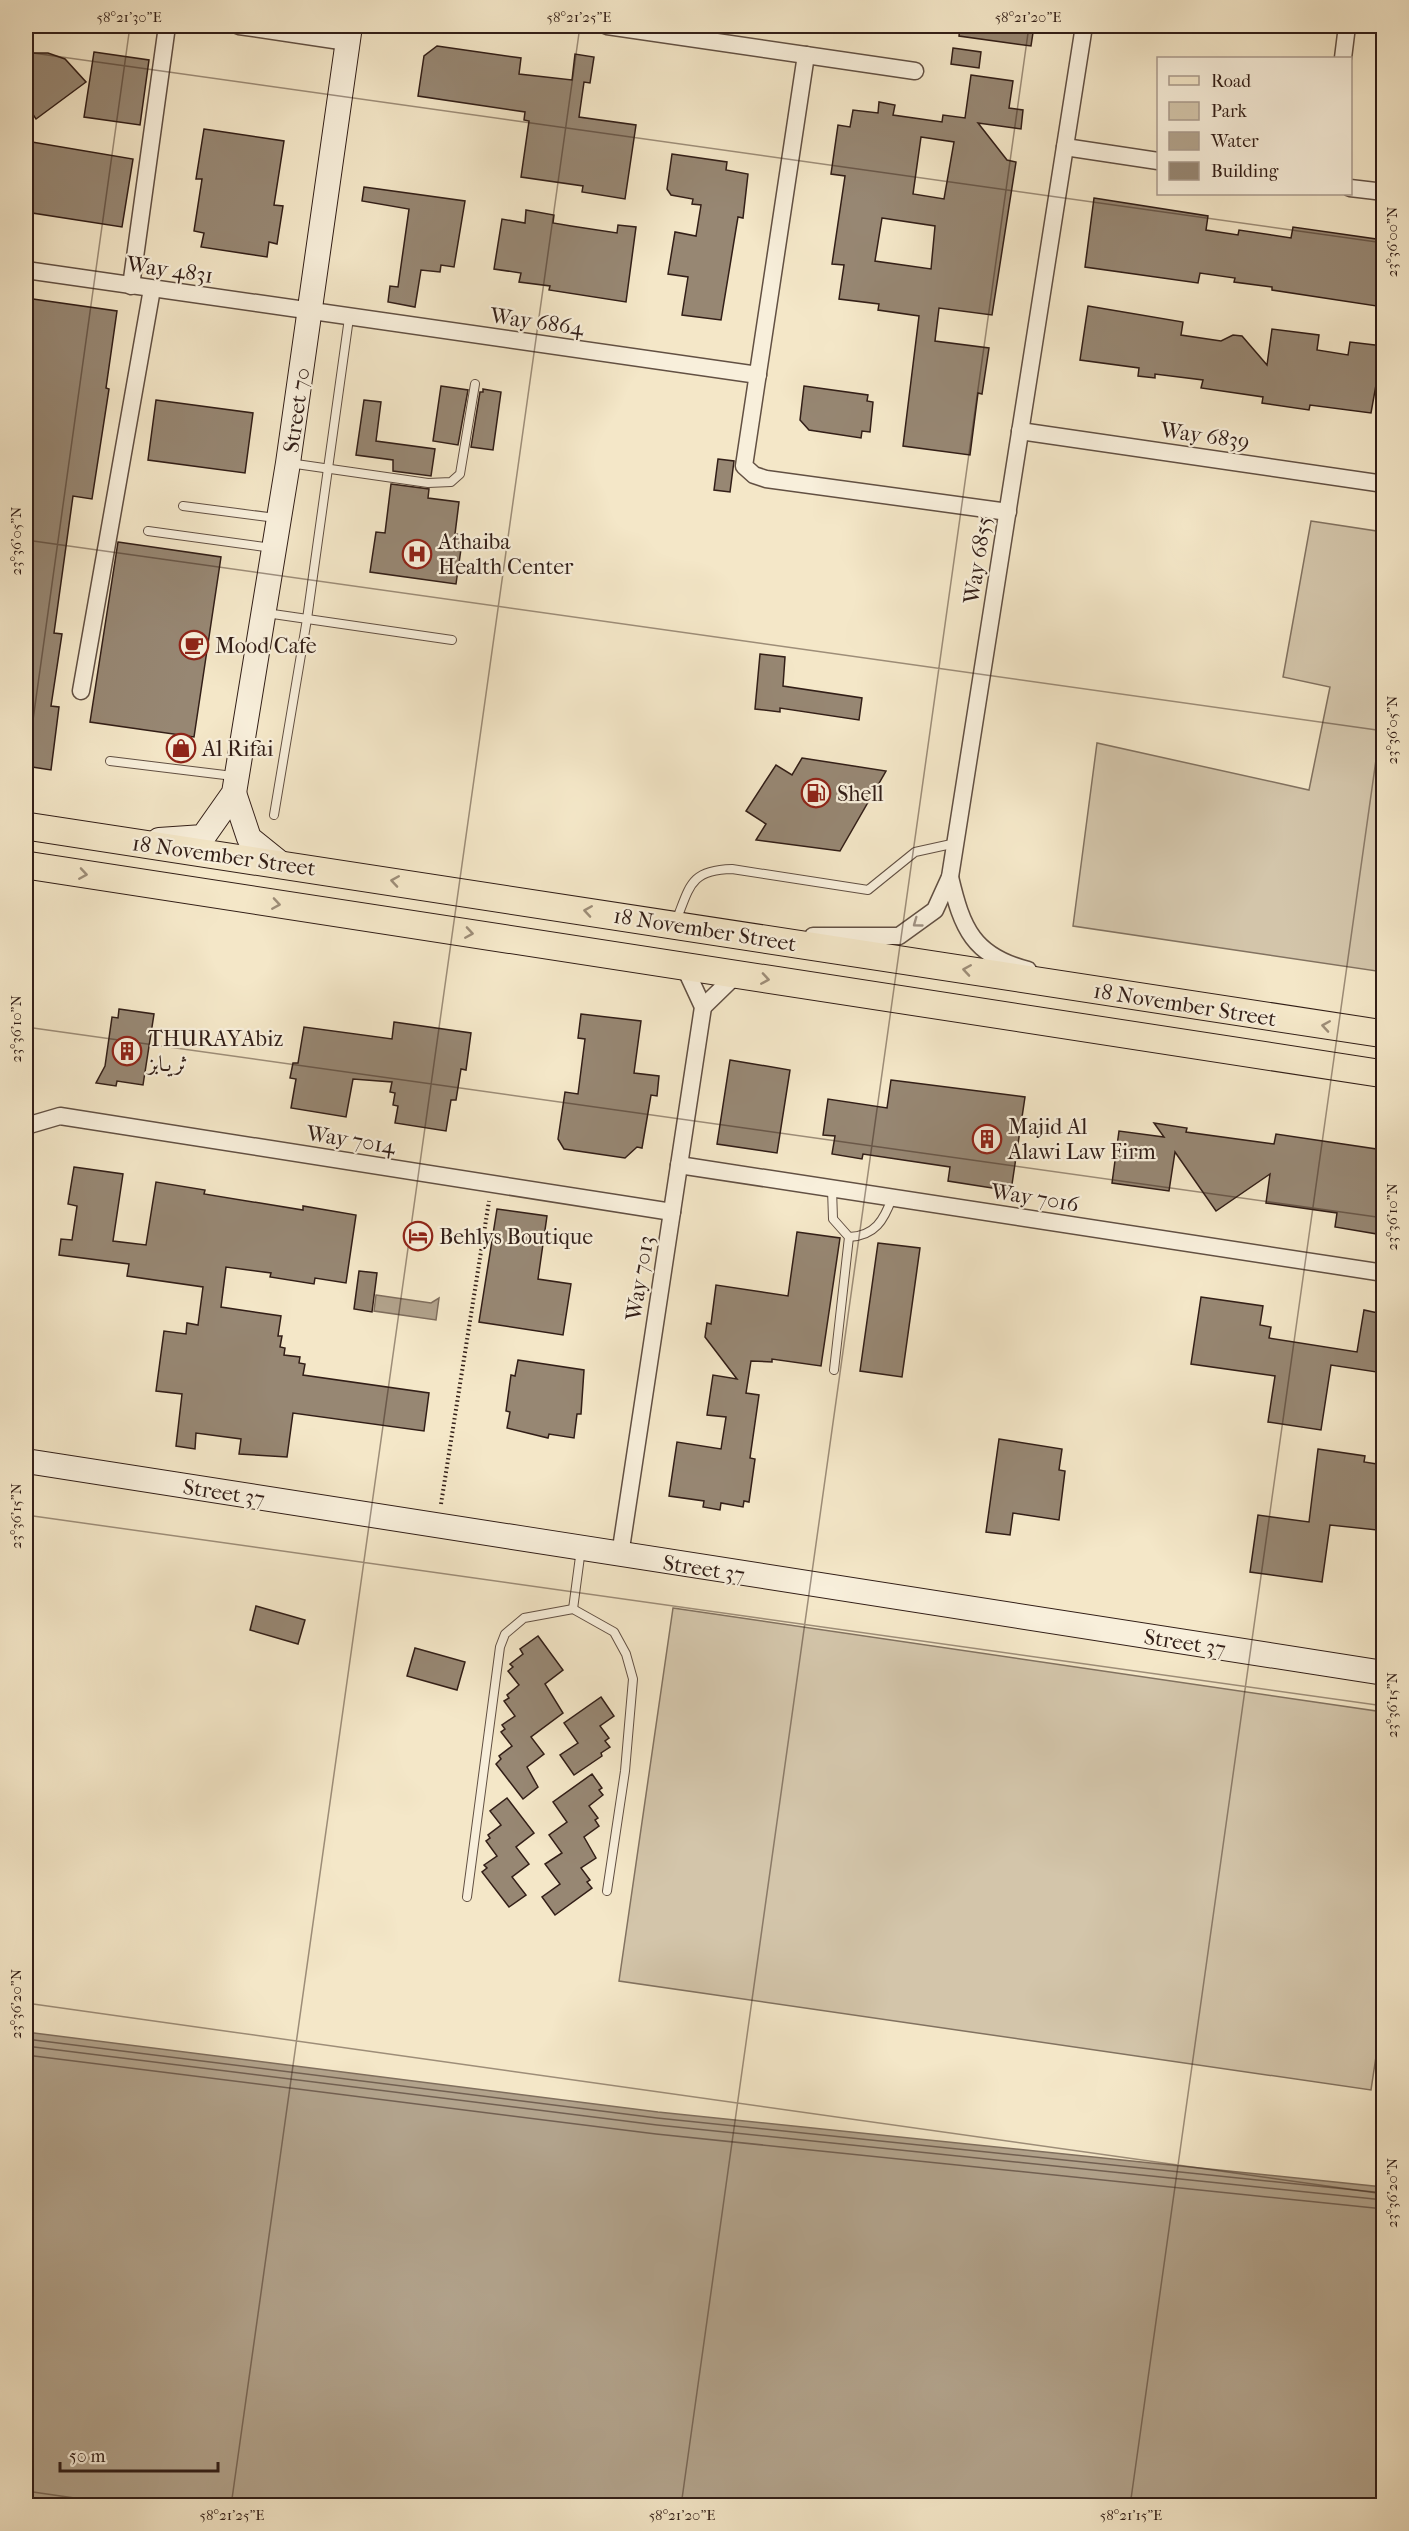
<svg xmlns="http://www.w3.org/2000/svg" width="1409" height="2531" viewBox="0 0 1409 2531" font-family="'IM FELL French Canon',Amiri,serif">
<style>
.green{fill:#d3c5aa;stroke:#827260;stroke-width:1.5}
.water{fill:#b2a38c;stroke:#7f6e5d;stroke-width:1.5}
.lines{fill:none;stroke-linecap:round;stroke-linejoin:round}
.shore{stroke:#726052;stroke-width:1.5}
.building{fill:#978773;stroke:#321e17;stroke-width:1.5;fill-rule:evenodd}
.lane-casing{stroke:#625043;stroke-width:10}
.street-casing{stroke:#625043;stroke-width:19}
.secondary-casing{stroke:#321e17;stroke-width:26}
.primary-casing{stroke:#321e17;stroke-width:29}
.path{stroke:#321e17;stroke-width:4;stroke-dasharray:1.5 3;stroke-linecap:butt}
.lane{stroke:#f8efdb;stroke-width:8}
.street{stroke:#f8efdb;stroke-width:16}
.secondary{stroke:#f8efdb;stroke-width:24}
.primary{stroke:#f4e7c8;stroke-width:27}
.oneway{stroke:#9d8d78}
.oneway2{stroke:#9f9183}
.ticks{fill:none;stroke:#321e17;stroke-width:1.5;stroke-opacity:0.45}
.labels{text-anchor:middle;stroke-width:4.5;stroke-linejoin:round;paint-order:stroke}
.street-label{font-size:22px;fill:#321e17;stroke:#f8efdb}
.poi-label{font-size:22px;fill:#321e17;stroke:#f8efdb;text-anchor:start}
.neatline{fill:none;stroke:#321e17;stroke-width:2}
.ticks-label{font-size:15px;text-anchor:middle;fill:#321e17}
</style>
<rect width="100%" height="100%" fill="#f4e7c8"/>
<filter id="stains"><feTurbulence type="fractalNoise" baseFrequency=".00333" numOctaves="4"/><feColorMatrix values="0 0 0 0 .2 0 0 0 0 .09 0 0 0 0 .02 0 0 0 .5 -.17"/></filter>
<radialGradient id="worn" r=".72"><stop offset=".6" stop-color="#630" stop-opacity="0"/><stop offset="1" stop-color="#630" stop-opacity=".3"/></radialGradient>
<g class="green">
<polygon points="1311,521 1383,532 1383,972 1073,926 1097,743 1309,790 1330,687 1283,677"/>
<polygon points="673,1608 1383,1712 1384,2003 1371,2090 619,1981"/>
</g>
<g class="water">
<polygon points="376,1295 431,1303 439,1298 436,1320 374,1311"/>
<polygon points="26,2032 658,2112 1383,2187 1383,2505 26,2505"/>
</g>
<g class="lines">
<g class="shore">
<polyline points="26,2039 657,2118 1384,2193"/>
<polyline points="26,2046 657,2125 1384,2200"/>
<polyline points="26,2055 656,2134 1384,2209"/>
</g>
</g>
<g class="building">
<polygon points="960,26 1034,26 1031,46 959,36"/>
<polygon points="437,46 521,58 519,74 572,80 575,54 594,57 590,83 584,82 579,117 636,125 625,199 582,192 583,186 521,177 529,121 524,120 525,112 418,96 424,56"/>
<polygon points="953,48 981,52 979,68 951,64"/>
<polygon points="94,52 149,60 140,125 84,117"/>
<polygon points="34,53 48,53 65,59 86,82 36,119 26,104 26,59"/>
<path d="M971,75L1013,81L1009,108L1023,110L1021,129L978,123L1007,160L1016,162L992,315L939,308L935,341L989,348L982,394L978,393L970,455L903,446L919,316L878,310L879,304L839,299L844,265L832,264L845,176L831,174L838,125L850,127L853,110L878,113L879,102L895,105L893,115L942,122L943,115L965,118ZM921,137L954,142L944,199L913,194ZM882,218L935,226L931,269L875,261Z"/>
<polygon points="204,129 284,141 274,205 283,206 277,244 269,242 267,257 201,247 204,233 194,231 202,179 196,179"/>
<polygon points="26,141 133,159 122,227 26,212"/>
<polygon points="672,154 727,162 726,170 748,174 743,218 738,217 721,320 682,315 688,277 668,274 675,232 696,236 701,205 692,204 693,199 671,195 667,189"/>
<polygon points="364,187 465,201 454,267 441,265 440,272 421,270 415,307 388,302 390,286 398,287 409,209 362,201"/>
<polygon points="1094,198 1208,216 1206,230 1238,235 1239,230 1291,238 1293,227 1383,240 1383,307 1272,290 1272,287 1234,282 1235,278 1200,273 1198,283 1085,267"/>
<polygon points="526,210 554,215 553,223 571,226 617,233 618,225 636,227 626,302 549,290 550,286 519,282 521,273 494,269 502,219 525,223"/>
<polygon points="26,298 117,311 106,388 109,389 92,499 73,496 54,633 62,634 51,706 59,707 51,770 26,766"/>
<polygon points="1088,306 1183,322 1181,335 1221,341 1233,335 1242,336 1267,365 1272,329 1319,335 1317,350 1348,355 1350,342 1383,346 1371,413 1310,405 1309,410 1262,403 1263,397 1201,388 1203,380 1155,374 1155,378 1138,376 1139,368 1080,360"/>
<polygon points="441,386 468,390 458,445 433,441"/>
<polygon points="804,386 868,395 867,401 873,402 870,432 862,431 861,438 809,430 800,420"/>
<polygon points="483,389 501,392 493,450 471,447 480,392 483,392"/>
<polygon points="156,400 253,413 245,473 148,460"/>
<polygon points="364,400 381,402 376,441 435,449 431,476 393,471 393,460 356,455"/>
<polygon points="718,459 734,461 730,492 714,490"/>
<polygon points="391,484 429,489 428,498 459,502 455,534 463,535 456,584 370,572 376,532 385,533"/>
<polygon points="118,542 221,557 194,737 90,722"/>
<polygon points="760,654 785,657 783,686 862,698 859,720 780,708 780,712 755,709"/>
<polygon points="802,758 886,771 840,851 756,840 766,824 746,811 776,765 792,775"/>
<polygon points="119,1009 154,1014 143,1085 117,1081 116,1086 96,1083 105,1066 112,1017 118,1018"/>
<polygon points="581,1014 641,1021 634,1073 659,1076 657,1096 651,1095 642,1148 637,1147 625,1158 564,1149 558,1139 565,1092 578,1094 585,1039 578,1038"/>
<polygon points="394,1022 471,1033 466,1070 461,1069 456,1100 451,1100 446,1131 395,1123 398,1106 393,1105 395,1093 390,1092 392,1082 353,1079 346,1117 291,1108 296,1079 290,1078 293,1063 298,1063 304,1027 392,1039"/>
<polygon points="730,1060 790,1070 777,1153 717,1144"/>
<polygon points="891,1080 1025,1097 1011,1191 948,1181 950,1167 863,1154 862,1159 832,1154 835,1136 823,1135 828,1099 887,1108"/>
<polygon points="1154,1123 1187,1128 1186,1132 1274,1144 1276,1134 1383,1150 1383,1235 1335,1227 1337,1213 1266,1203 1270,1174 1216,1211 1175,1152 1169,1191 1112,1183 1119,1131 1164,1137"/>
<polygon points="74,1167 123,1174 113,1241 146,1245 156,1182 205,1190 204,1194 303,1210 303,1206 356,1215 346,1283 315,1278 314,1284 270,1277 271,1273 226,1267 221,1307 281,1316 278,1336 282,1336 280,1347 285,1348 284,1355 300,1357 299,1363 305,1364 303,1375 429,1393 424,1431 293,1413 287,1457 239,1454 241,1439 196,1433 195,1449 176,1446 182,1394 156,1391 164,1331 186,1334 187,1323 198,1325 203,1287 127,1276 129,1264 59,1255 61,1239 72,1240 77,1206 68,1204"/>
<polygon points="497,1209 547,1216 538,1279 571,1284 563,1335 479,1322"/>
<polygon points="797,1232 840,1238 821,1366 772,1359 772,1362 751,1361 746,1393 759,1395 750,1458 755,1459 749,1502 744,1501 743,1507 721,1503 720,1510 703,1507 704,1501 669,1496 677,1442 721,1449 726,1417 707,1415 713,1375 737,1379 705,1337 707,1323 711,1324 716,1285 788,1296"/>
<polygon points="878,1243 920,1248 902,1377 860,1371"/>
<polygon points="359,1271 377,1273 372,1312 354,1309"/>
<polygon points="1201,1297 1263,1306 1260,1325 1271,1327 1269,1338 1357,1352 1364,1310 1383,1314 1383,1373 1331,1365 1321,1430 1268,1422 1275,1376 1191,1364"/>
<polygon points="518,1360 584,1370 581,1414 577,1414 574,1438 549,1434 548,1438 507,1428 510,1412 506,1411 511,1375 515,1376"/>
<polygon points="999,1439 1062,1449 1059,1470 1065,1471 1059,1520 1013,1513 1010,1535 986,1532"/>
<polygon points="1318,1449 1365,1456 1364,1462 1383,1465 1383,1521 1378,1520 1377,1530 1330,1525 1322,1582 1250,1572 1258,1515 1309,1522"/>
<polygon points="256,1606 305,1620 298,1644 250,1630"/>
<polygon points="538,1636 563,1670 545,1684 563,1713 531,1737 544,1754 527,1767 538,1787 523,1799 496,1764 501,1759 499,1756 512,1746 501,1732 505,1729 502,1725 515,1716 504,1701 509,1698 507,1695 519,1685 508,1671 513,1667 510,1664 523,1654 520,1649"/>
<polygon points="415,1648 465,1662 457,1690 407,1676"/>
<polygon points="601,1697 614,1716 600,1726 609,1738 605,1741 610,1747 601,1753 602,1756 574,1775 560,1755 578,1743 564,1723"/>
<polygon points="592,1774 602,1788 599,1790 603,1795 589,1806 598,1818 595,1820 599,1826 584,1837 596,1858 581,1868 590,1880 587,1882 592,1888 555,1915 542,1897 560,1884 545,1864 562,1853 549,1835 567,1822 553,1802"/>
<polygon points="507,1798 534,1833 516,1847 529,1864 512,1877 526,1895 509,1907 482,1872 487,1868 484,1865 497,1856 486,1841 490,1838 488,1835 501,1825 490,1811"/>
</g>
<g class="lines">
<g class="lane-casing">
<g id="lane">
<polyline points="289,463 428,483 451,482 460,474 475,384"/>
<polyline points="183,506 276,518"/>
<polyline points="148,531 272,548"/>
<polyline points="266,613 452,640"/>
<polyline points="110,761 233,776"/>
<polyline points="274,815 307,619 349,318"/>
<path d="M676,921C690,886 690,870 732,869L868,890L915,852L956,843"/>
<polyline points="832,1189 833,1219 849,1237 834,1370"/>
<path d="M849,1237C875,1236 884,1220 892,1198"/>
<polyline points="573,1609 581,1549"/>
<polyline points="467,1897 500,1647 505,1634 524,1618 573,1609 614,1632 626,1654 633,1679 625,1771 607,1891"/>
</g>
</g>
<g class="street-casing">
<g id="street">
<polyline points="239,26 347,42"/>
<polyline points="607,26 915,71"/>
<polyline points="806,55 744,466 754,475 766,479 1008,512"/>
<polyline points="1343,58 1347,26"/>
<polyline points="1065,147 1158,161"/>
<polyline points="1350,188 1384,192"/>
<polyline points="26,270 758,375"/>
<polyline points="131,286 167,26"/>
<polyline points="1020,431 1384,484"/>
<polyline points="81,691 152,289"/>
<path d="M950,877C962,928 973,956 1028,970"/>
<polyline points="813,936 899,936 935,910 950,877 1084,26"/>
<polyline points="703,1007 737,974"/>
<polyline points="26,1126 60,1116 672,1212"/>
<polyline points="679,1165 1384,1273"/>
<polyline points="620,1555 703,1007 684,966"/>
</g>
</g>
<g class="secondary-casing">
<g id="secondary">
<polyline points="234,793 249,838 280,863"/>
<polyline points="159,840 203,837 234,793 288,463 350,26"/>
<polyline points="26,1461 1384,1673"/>
</g>
</g>
<g class="primary-casing">
<g id="primary">
<polyline points="26,826 1384,1034"/>
<polyline points="26,865 1384,1074"/>
</g>
</g>
<polyline class="path" points="441,1504 489,1201"/>
<use href="#lane" class="lane"/>
<use href="#street" class="street"/>
<use href="#secondary" class="secondary"/>
<use href="#primary" class="primary"/>
</g>
<defs><path id="oneway-chevron" d="M-2-3.5L2.5 0L-2 3.5" fill="none" stroke-width="1.6" stroke-linecap="round" stroke-linejoin="round" transform="scale(1.5)"/></defs>
<g class="oneway">
<use href="#oneway-chevron" transform="translate(83 874) rotate(9)"/>
<use href="#oneway-chevron" transform="translate(395 881) rotate(-171)"/>
<use href="#oneway-chevron" transform="translate(276 904) rotate(9)"/>
<use href="#oneway-chevron" transform="translate(588 911) rotate(-171)"/>
<use href="#oneway-chevron" transform="translate(469 933) rotate(9)"/>
<use href="#oneway-chevron" transform="translate(967 970) rotate(-171)"/>
<use href="#oneway-chevron" transform="translate(765 979) rotate(9)"/>
<use href="#oneway-chevron" transform="translate(1326 1026) rotate(-171)"/>
</g>
<use class="oneway2" href="#oneway-chevron" transform="translate(917 923) rotate(144)"/>
<path class="ticks" d="M26,52L1384,243M26,540L1384,731M26,770L130,26M26,1027L1384,1218M26,1515L1384,1706M26,2003L1384,2194M26,2491L130,2506M231,2506L580,26M681,2506L1029,26M1130,2506L1384,703"/>
<defs>
<g id="hospital-ring" transform="scale(1.5)"><circle r="9.5" fill="#f8efdb" stroke="#8f2418" stroke-width="1.5"/><path d="M-5-5h3v3.5h4V-5h3V5h-3V1.5h-4V5h-3Z" fill="#8f2418"/></g>
<g id="cafe-ring" transform="scale(1.5)"><circle r="9.5" fill="#f8efdb" stroke="#8f2418" stroke-width="1.5"/><path d="M-5.5-4.5H6V0H3Q3 3.5 0 3.5H-2.5Q-5.5 3.5-5.5 0ZM3-3.2v2h1.7v-2ZM-6 4.5H4V6H-6Z" fill="#8f2418"/></g>
<g id="shop-ring" transform="scale(1.5)"><circle r="9.5" fill="#f8efdb" stroke="#8f2418" stroke-width="1.5"/><path d="M-5-2.5h2.3a2.7 3.5 0 0 1 5.4 0H5L5.5 6h-11ZM-1.5-2.5h3a1.5 2.3 0 0 0-3 0Z" fill="#8f2418"/></g>
<g id="fuel-ring" transform="scale(1.5)"><circle r="9.5" fill="#f8efdb" stroke="#8f2418" stroke-width="1.5"/><path d="M-5.5-6h7V0h2V4h1.3V-2.5L3-4.5l.8-.8L6-3V5H2.5V1h-1V6h-7ZM-4.2-4.7v3.2H.2V-4.7Z" fill="#8f2418"/></g>
<g id="building-ring" transform="scale(1.5)"><circle r="9.5" fill="#f8efdb" stroke="#8f2418" stroke-width="1.5"/><path d="M-4-6H4V6H1V3H-1V6H-4ZM-2.5-4.3h1.7v1.8h-1.7ZM.8-4.3h1.7v1.8H.8ZM-2.5-1h1.7V.8h-1.7ZM.8-1h1.7V.8H.8Z" fill="#8f2418"/></g>
<g id="hotel-ring" transform="scale(1.5)"><circle r="9.5" fill="#f8efdb" stroke="#8f2418" stroke-width="1.5"/><path d="M-6-4.5h1.5V1H6V5H4.5V3h-9V5H-6ZM-4 0a1.8 1.8 0 1 1 3.6 0ZM.5 0V-2.5h3Q6-2.5 6 0Z" fill="#8f2418"/></g>
</defs>
<g fill-rule="evenodd">
<use href="#hospital-ring" x="417" y="554"/>
<use href="#cafe-ring" x="194" y="645"/>
<use href="#shop-ring" x="181" y="748"/>
<use href="#fuel-ring" x="816" y="793"/>
<use href="#building-ring" x="127" y="1051"/>
<use href="#building-ring" x="987" y="1139"/>
<use href="#hotel-ring" x="418" y="1236"/>
</g>
<g class="labels">
<g class="street-label">
<text transform="translate(170 269) rotate(8)" y="8">Way 4831</text>
<text transform="translate(537 321) rotate(8)" y="8">Way 6864</text>
<text transform="translate(296 410) rotate(-82)" y="8">Street 70</text>
<text transform="translate(1205 435) rotate(8)" y="8">Way 6839</text>
<text transform="translate(977 560) rotate(-81)" y="8">Way 6855</text>
<text transform="translate(224 855) rotate(8)" y="8">18 November Street</text>
<text transform="translate(705 929) rotate(9)" y="8">18 November Street</text>
<text transform="translate(1185 1004) rotate(9)" y="8">18 November Street</text>
<text transform="translate(351 1139) rotate(9)" y="8">Way 7014</text>
<text transform="translate(1035 1197) rotate(9)" y="8">Way 7016</text>
<text transform="translate(639 1278) rotate(-81)" y="8">Way 7013</text>
<text transform="translate(224 1492) rotate(9)" y="8">Street 37</text>
<text transform="translate(704 1568) rotate(9)" y="8">Street 37</text>
<text transform="translate(1185 1642) rotate(9)" y="8">Street 37</text>
</g>
<g class="poi-label">
<text x="438" y="549">Athaiba<tspan x="438" dy="25">Health Center</tspan></text>
<text x="215" y="653">Mood Cafe</text>
<text x="202" y="756">Al Rifai</text>
<text x="837" y="801">Shell</text>
<text x="148" y="1046">THURAYAbiz<tspan x="148" dy="25">ثريـابز</tspan></text>
<text x="1008" y="1134">Majid Al<tspan x="1008" dy="25">Alawi Law Firm</tspan></text>
<text x="439" y="1244">Behlys Boutique</text>
</g>
</g>
<rect width="1409" height="2531" fill="none" stroke="#f4e7c8" stroke-width="66"/>
<rect x="1157" y="57" width="195" height="138" fill="#f8efdb" stroke="#a99b8d" stroke-width="1.5"/>
<rect x="1169" y="76" width="30" height="9" fill="#f4e7c8" stroke="#a99b8d" stroke-width="1.5"/>
<text x="1211" y="87" font-size="18" fill="#321e17">Road</text>
<rect x="1169" y="102" width="30" height="18" fill="#d3c5aa" stroke="#a99b8d" stroke-width="1.5"/>
<text x="1211" y="117" font-size="18" fill="#321e17">Park</text>
<rect x="1169" y="132" width="30" height="18" fill="#b2a38c" stroke="#a99b8d" stroke-width="1.5"/>
<text x="1211" y="147" font-size="18" fill="#321e17">Water</text>
<rect x="1169" y="162" width="30" height="18" fill="#978773" stroke="#a99b8d" stroke-width="1.5"/>
<text x="1211" y="177" font-size="18" fill="#321e17">Building</text>
<path d="M60 2462v9h158v-9" fill="none" stroke="#321e17" stroke-width="3"/>
<text x="69" y="2462" font-size="18" fill="#321e17" stroke="#f8efdb" stroke-width="4.5" paint-order="stroke">50 m</text>
<rect x="33" y="33" width="1343" height="2465" class="neatline"/>
<g class="ticks-label">
<text x="129" y="22">58°21'30"E</text>
<text x="579" y="22">58°21'25"E</text>
<text x="1028" y="22">58°21'20"E</text>
<text transform="translate(1392 242) rotate(-90)" y="5">23°36'00"N</text>
<text transform="translate(16 541) rotate(-90)" y="5">23°36'05"N</text>
<text transform="translate(1392 730) rotate(-90)" y="5">23°36'05"N</text>
<text transform="translate(16 1029) rotate(-90)" y="5">23°36'10"N</text>
<text transform="translate(1392 1217) rotate(-90)" y="5">23°36'10"N</text>
<text transform="translate(16 1516) rotate(-90)" y="5">23°36'15"N</text>
<text transform="translate(1392 1705) rotate(-90)" y="5">23°36'15"N</text>
<text transform="translate(16 2004) rotate(-90)" y="5">23°36'20"N</text>
<text transform="translate(1392 2193) rotate(-90)" y="5">23°36'20"N</text>
<text x="232" y="2520">58°21'25"E</text>
<text x="682" y="2520">58°21'20"E</text>
<text x="1131" y="2520">58°21'15"E</text>
</g>
<rect width="100%" height="100%" filter="url(#stains)"/>
<rect width="100%" height="100%" fill="url(#worn)"/>
</svg>
